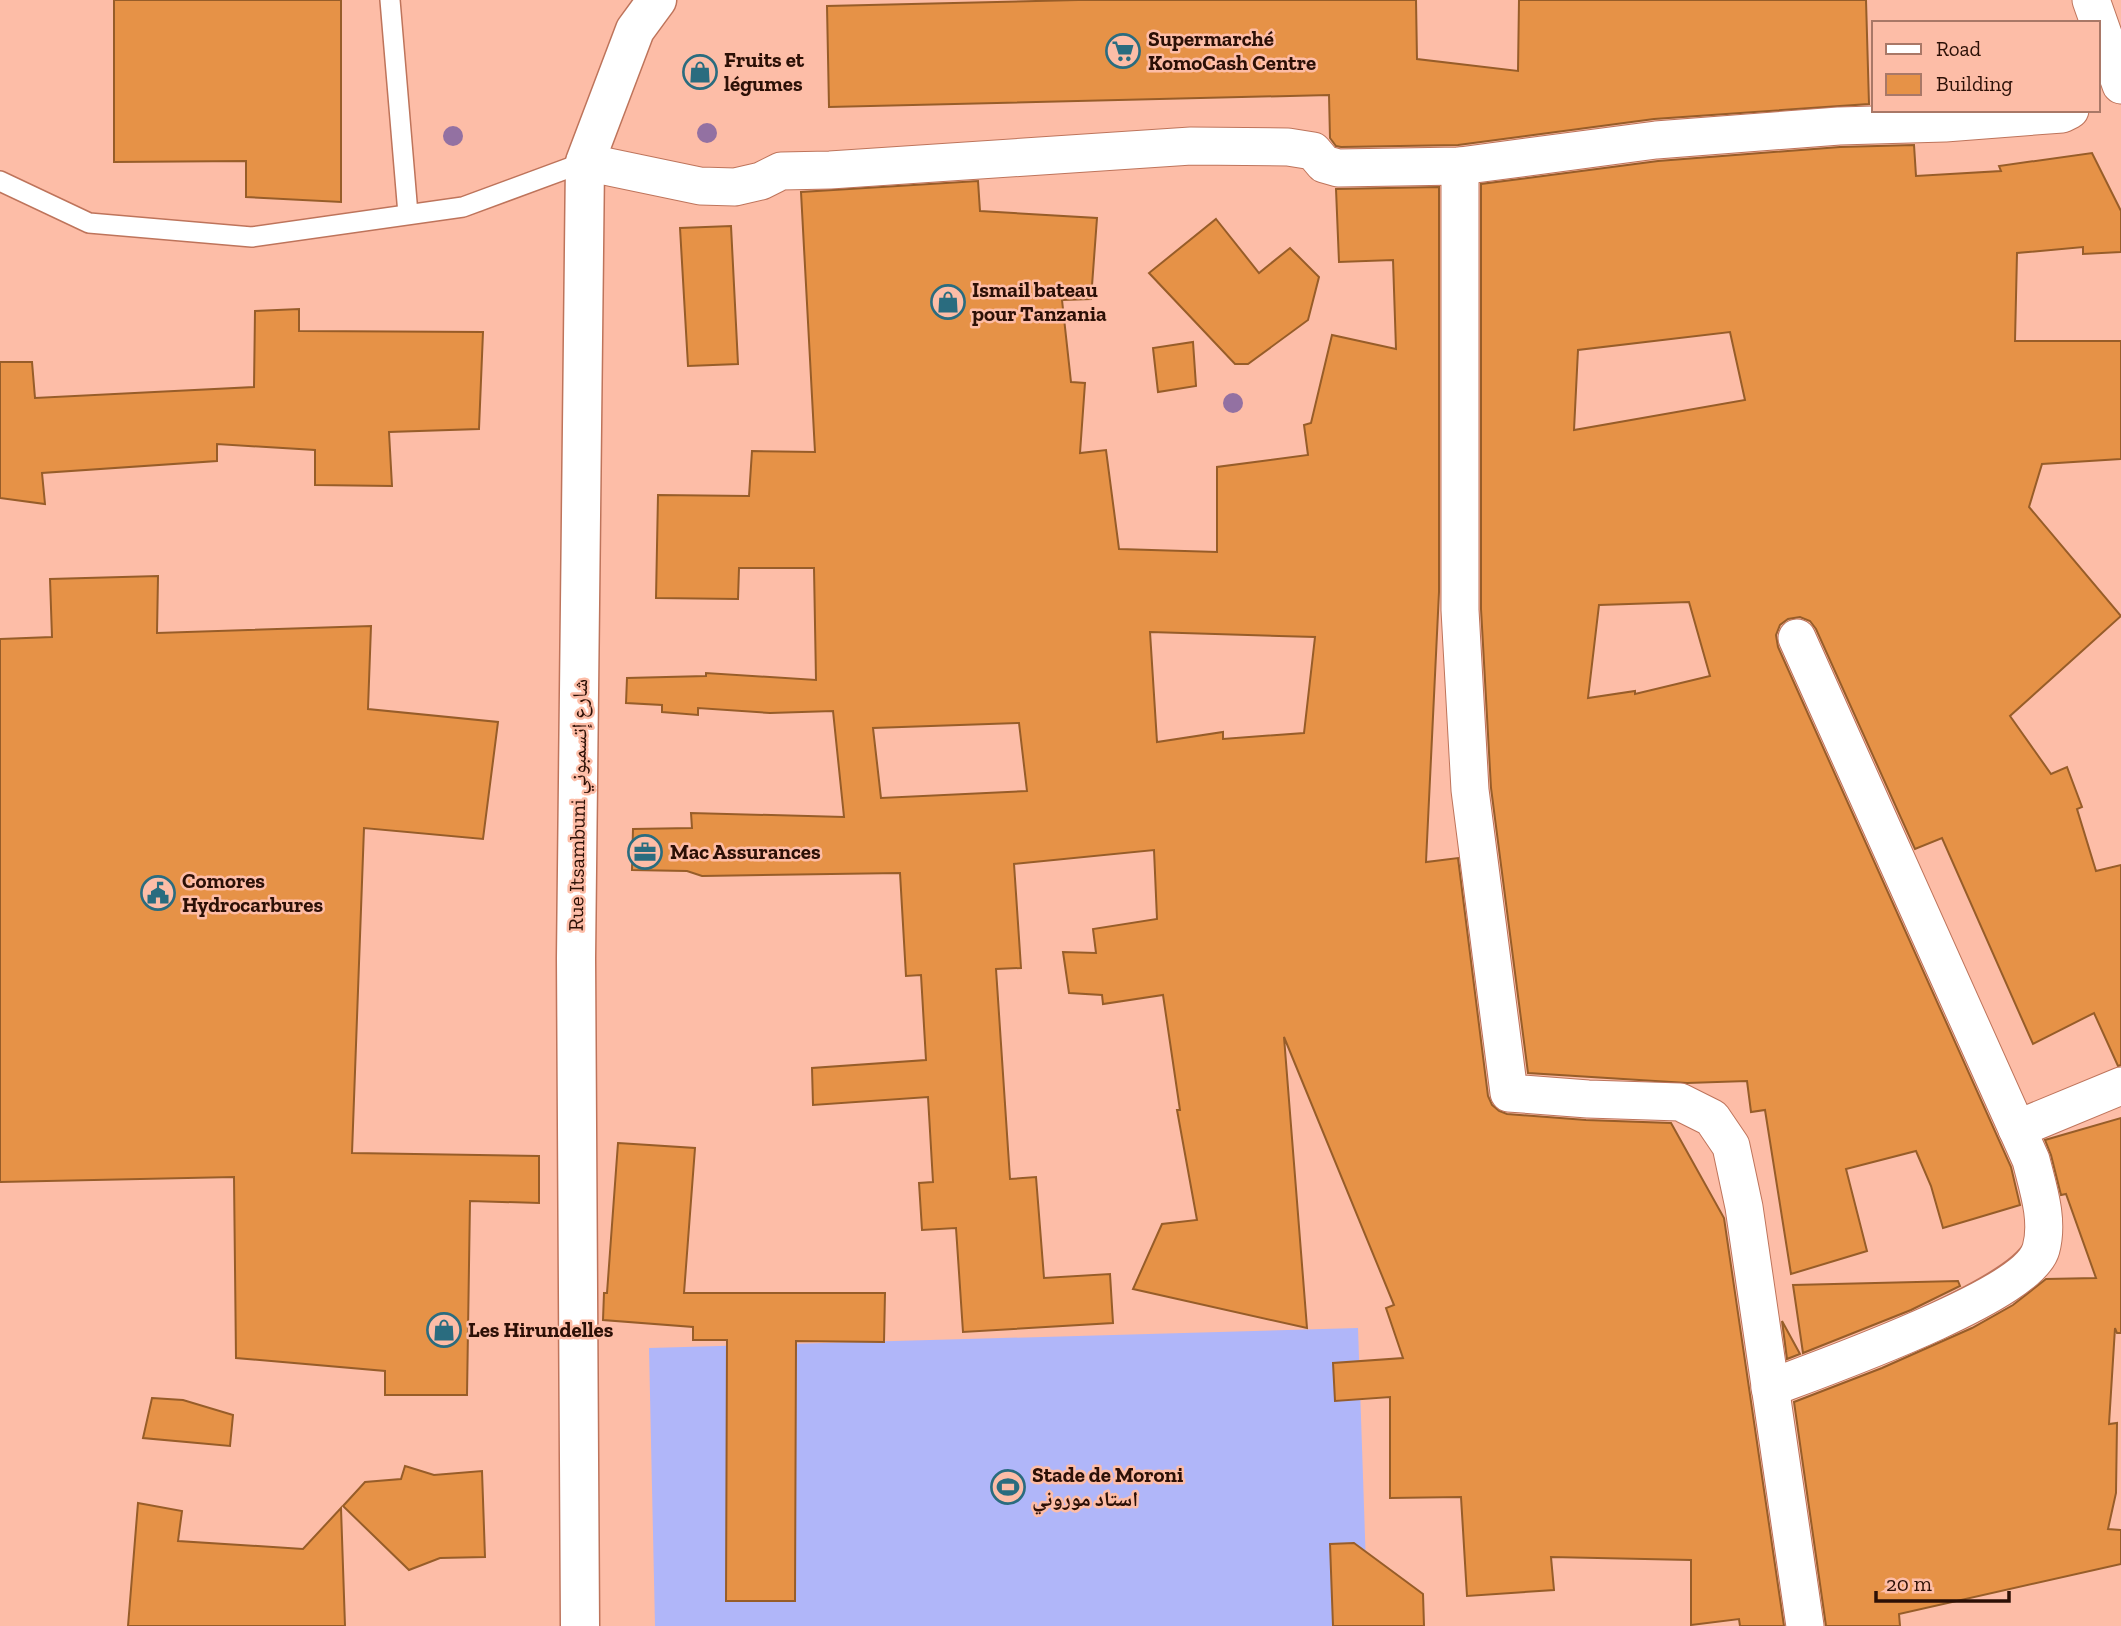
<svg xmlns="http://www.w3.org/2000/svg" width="2121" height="1626" viewBox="0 0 2121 1626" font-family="'Zilla Slab','Noto Naskh Arabic',serif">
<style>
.pitch{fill:#b0b6f9}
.building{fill:#e69247;stroke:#975d29;stroke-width:2;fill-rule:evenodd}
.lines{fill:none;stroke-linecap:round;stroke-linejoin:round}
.service-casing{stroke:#be745b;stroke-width:22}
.minor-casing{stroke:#be745b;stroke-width:39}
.secondary-casing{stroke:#be745b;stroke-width:41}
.service{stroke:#fff;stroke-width:19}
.minor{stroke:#fff;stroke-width:37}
.secondary{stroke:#fff;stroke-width:38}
.tree{fill:#9371a2}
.labels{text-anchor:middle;stroke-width:5;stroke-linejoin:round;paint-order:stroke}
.poi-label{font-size:21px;font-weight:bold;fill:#2c1006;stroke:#fdbda7;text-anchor:start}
.street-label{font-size:21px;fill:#2c1006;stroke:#fdbda7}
</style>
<rect width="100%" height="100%" fill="#fdbda7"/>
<polygon class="pitch" points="1358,1328 1368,1626 655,1626 649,1348"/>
<g class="building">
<polygon points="114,0 341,0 341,202 246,197 246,161 114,162"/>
<polygon points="1078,0 1416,0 1417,59 1518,71 1519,0 1866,0 1869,104 1654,119 1458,145 1341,147 1336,146 1330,138 1329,95 829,107 827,6"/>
<path d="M1914,145L1916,176L2001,171L1999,166L2092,153L2121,211V252L2083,254V247L2017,253L2015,341H2121V459L2042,464L2029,507L2121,616L2010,716L2051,774L2067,767L2082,807L2077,809L2096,871L2121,865V1065L2118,1066L2094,1013L2033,1044L1942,838L1915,849L1816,629L1810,621L1800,617L1788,619L1780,625L1776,635L1778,647L2011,1167L2020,1205L1943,1228L1931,1186L1916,1151L1846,1169L1867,1251L1791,1274L1765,1110L1751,1112L1747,1081L1687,1083L1528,1073L1491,788L1481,609V184L1658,161L1840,147ZM1730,332L1745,400L1574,430L1578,350ZM1689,602L1710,676L1635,694V691L1588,698L1599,605Z"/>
<path d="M978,181L980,211L1097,218L1091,299L1062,300L1071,382L1085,383L1080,453L1106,450L1119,549L1217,552V467L1308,455L1304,425L1311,423L1332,335L1396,349L1393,260L1339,262L1336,189L1439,187V592L1426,862L1458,858L1488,1096L1492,1105L1499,1111L1507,1114L1586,1120L1671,1123L1724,1218L1784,1626H1740L1739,1619L1691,1625V1560L1551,1557L1554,1590L1467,1596L1461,1497L1390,1498V1397L1335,1401L1333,1363L1403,1358L1386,1308L1394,1305L1284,1037L1307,1328L1133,1289L1162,1224L1197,1220L1177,1110H1180L1163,995L1103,1004L1102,995L1069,993L1063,952L1096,953L1093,929L1157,919L1154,850L1014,864L1021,968L996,969L1010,1179L1036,1177L1044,1278L1110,1274L1113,1323L963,1332L956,1228L922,1230L919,1183L933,1182L928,1097L813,1105L812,1068L926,1060L921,975L906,976L900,873L702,876L687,871L632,870L633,829L692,828L691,813L844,817L833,711L770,713L698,708V715L662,712V705L626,703L627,678L706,676V673L816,680L814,568H739L738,599L656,598L658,495L749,496L752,451L815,452L801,192ZM1150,632L1315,637L1304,733L1223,739V732L1157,742ZM1019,723L1027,791L881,798L873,728Z"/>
<polygon points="1216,219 1259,273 1290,248 1319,277 1308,320 1248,364 1235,364 1149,273"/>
<polygon points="731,226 738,364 688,366 680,228"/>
<polygon points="299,309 299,331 483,332 479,429 389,432 392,486 315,485 315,450 217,444 217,461 42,473 45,504 0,498 0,362 32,362 35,398 254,387 255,311"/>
<polygon points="1193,342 1196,386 1158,392 1153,348"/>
<polygon points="158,576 157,633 371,626 368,709 498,722 483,839 364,828 352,1153 539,1156 539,1203 470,1201 467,1395 385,1395 385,1371 236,1358 234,1177 0,1182 0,639 52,637 50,579"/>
<polygon points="2121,1118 2121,1333 2117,1333 2115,1328 2109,1424 2117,1423 2116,1493 2108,1529 2121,1530 2121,1564 1899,1614 1900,1626 1826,1626 1794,1402 1882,1368 1972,1328 2013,1305 2046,1279 2096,1278 2066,1194 2061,1195 2051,1155 2045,1140"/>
<polygon points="618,1143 695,1148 684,1293 885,1293 884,1342 796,1341 795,1601 726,1601 727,1340 693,1340 693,1327 603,1320 604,1293 607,1293"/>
<polygon points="1958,1281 1960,1286 1911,1310 1803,1353 1793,1285"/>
<polygon points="1782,1321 1800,1354 1787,1359"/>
<polygon points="152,1398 183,1400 233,1415 230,1446 143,1438"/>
<polygon points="405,1466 434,1475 482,1471 485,1557 440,1558 409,1570 343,1506 365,1482 401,1479"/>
<polygon points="138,1503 182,1511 178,1541 303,1549 341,1508 345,1626 128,1626"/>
<polygon points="1354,1543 1423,1594 1424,1626 1333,1626 1330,1544"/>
</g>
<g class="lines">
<g class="service-casing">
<g id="service">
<polyline points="390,0 408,214"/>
<polyline points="0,181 89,223 252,237 463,207 585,162"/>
</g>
</g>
<g class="minor-casing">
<g id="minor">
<polyline points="2091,0 2121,85"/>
<polyline points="585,162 700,186 735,187 761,181 781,171 830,170 1191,146 1288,147 1313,151 1324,164 1338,168 1460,166 1656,140 1839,126 1945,123 2062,114 2070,110"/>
<polyline points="1460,166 1460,610 1470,790 1509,1093 1588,1099 1680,1102 1712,1118 1731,1146 1744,1207 1805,1626"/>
<polyline points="2017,1129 2121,1086"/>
<path d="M1770,1388C1820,1369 2028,1296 2041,1249C2049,1220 2038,1188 2031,1160L1797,638"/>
</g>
</g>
<g class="secondary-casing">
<polyline id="secondary" points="580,1626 576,958 585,162 635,30 657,0"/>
</g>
<use href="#service" class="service"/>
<use href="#minor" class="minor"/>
<use href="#secondary" class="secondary"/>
</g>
<g class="tree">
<circle cx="707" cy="133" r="10"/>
<circle cx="453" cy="136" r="10"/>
<circle cx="1233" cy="403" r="10"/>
</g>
<defs>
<g id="supermarket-ring" transform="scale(1.75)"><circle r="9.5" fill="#fdbda7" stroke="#2a6c7f" stroke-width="1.5"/><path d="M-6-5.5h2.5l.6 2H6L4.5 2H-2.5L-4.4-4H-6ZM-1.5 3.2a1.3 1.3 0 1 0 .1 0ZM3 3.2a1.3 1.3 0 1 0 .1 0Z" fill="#2a6c7f"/></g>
<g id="shop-ring" transform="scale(1.75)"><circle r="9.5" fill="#fdbda7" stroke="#2a6c7f" stroke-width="1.5"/><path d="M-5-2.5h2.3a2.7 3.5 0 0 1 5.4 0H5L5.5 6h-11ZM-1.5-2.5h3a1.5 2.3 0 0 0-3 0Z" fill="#2a6c7f"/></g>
<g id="office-ring" transform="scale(1.75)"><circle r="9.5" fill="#fdbda7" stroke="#2a6c7f" stroke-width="1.5"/><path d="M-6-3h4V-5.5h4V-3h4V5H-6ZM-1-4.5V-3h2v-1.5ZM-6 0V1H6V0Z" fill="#2a6c7f"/></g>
<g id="civic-ring" transform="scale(1.75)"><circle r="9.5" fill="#fdbda7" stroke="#2a6c7f" stroke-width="1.5"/><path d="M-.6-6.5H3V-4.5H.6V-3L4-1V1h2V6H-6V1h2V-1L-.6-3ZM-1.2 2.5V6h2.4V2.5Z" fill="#2a6c7f"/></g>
<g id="stadium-ring" transform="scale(1.75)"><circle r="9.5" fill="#fdbda7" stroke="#2a6c7f" stroke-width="1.5"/><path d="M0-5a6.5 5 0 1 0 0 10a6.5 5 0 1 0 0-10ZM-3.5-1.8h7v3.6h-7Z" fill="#2a6c7f"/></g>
</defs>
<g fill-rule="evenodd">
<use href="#supermarket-ring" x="1123" y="51"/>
<use href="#shop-ring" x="700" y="72"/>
<use href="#shop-ring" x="948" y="302"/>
<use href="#office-ring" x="645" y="852"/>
<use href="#civic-ring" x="158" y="893"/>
<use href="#shop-ring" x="444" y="1330"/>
<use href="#stadium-ring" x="1008" y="1487"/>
</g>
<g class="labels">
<g class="poi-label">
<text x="1148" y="46">Supermarché<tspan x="1148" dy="24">KomoCash Centre</tspan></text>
<text x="724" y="67">Fruits et<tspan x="724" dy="24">légumes</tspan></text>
<text x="972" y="297">Ismail bateau<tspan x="972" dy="24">pour Tanzania</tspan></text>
<text x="670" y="859">Mac Assurances</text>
<text x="182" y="888">Comores<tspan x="182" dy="24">Hydrocarbures</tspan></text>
<text x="468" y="1337">Les Hirundelles</text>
<text x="1032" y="1482">Stade de Moroni<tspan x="1032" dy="24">استاد موروني</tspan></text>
</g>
<g class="street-label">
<text transform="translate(578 805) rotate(-89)" y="7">Rue Itsambuni شارع إتسمبوني</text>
</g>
</g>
<rect x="1872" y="21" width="228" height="91" fill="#fdbda7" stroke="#a97867" stroke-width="2"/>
<rect x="1886" y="44" width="35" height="10" fill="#ffffff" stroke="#a97867" stroke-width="2"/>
<text x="1936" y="56" font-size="21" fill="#2c1006">Road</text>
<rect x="1886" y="74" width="35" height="21" fill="#e69247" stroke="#a97867" stroke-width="2"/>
<text x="1936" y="91" font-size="21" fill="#2c1006">Building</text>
<path d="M1876 1591v10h133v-10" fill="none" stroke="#2c1006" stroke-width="3.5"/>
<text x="1886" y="1591" font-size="21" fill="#2c1006" stroke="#fdbda7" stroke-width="5" paint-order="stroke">20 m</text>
</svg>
